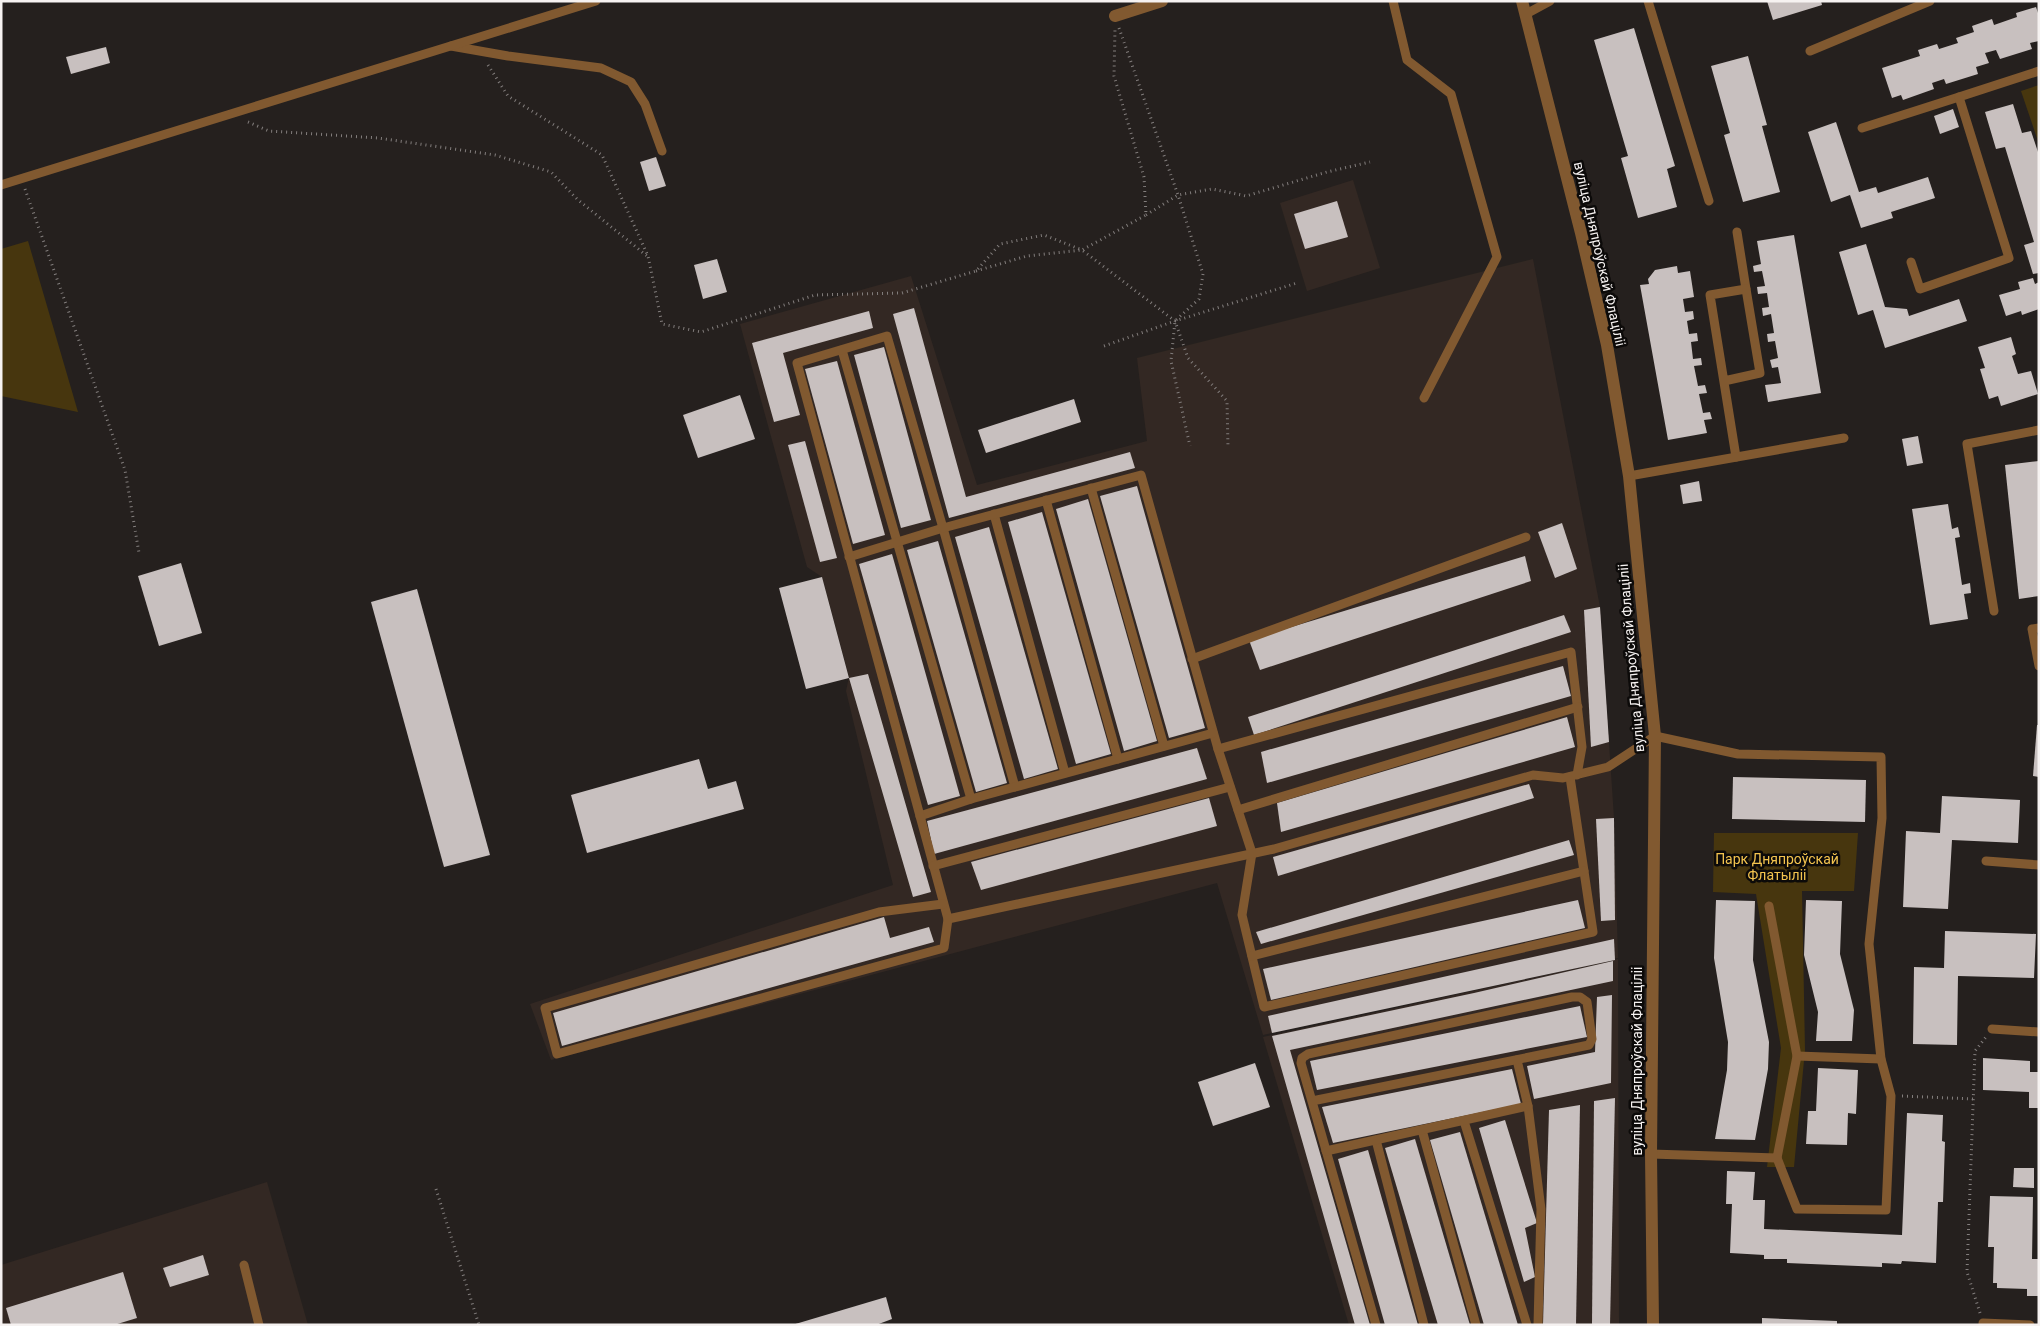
<svg xmlns="http://www.w3.org/2000/svg" width="2040" height="1326" viewBox="0 0 2040 1326" font-family="Roboto,sans-serif">
<style>
.built{fill:#332823}
.green{fill:#47360e}
.building{fill:#c8c0bf}
.lines{fill:none;stroke-linecap:round;stroke-linejoin:round}
.path{stroke:#837e7d;stroke-width:3;stroke-dasharray:1 4;stroke-linecap:butt}
.service{stroke:#815930;stroke-width:9}
.minor{stroke:#815930;stroke-width:12}
.labels{text-anchor:middle;stroke-width:5;stroke-linejoin:round;paint-order:stroke}
.street-label{font-size:14px;fill:#f6f2f1;stroke:#0c0a09}
.park-label{font-size:14px;fill:#f4c44f;stroke:#0c0a09}
</style>
<rect width="100%" height="100%" fill="#25201e"/>
<g class="built">
<polygon points="1353,180 1380,268 1307,291 1280,203"/>
<polygon points="1533,259 1600,607 1614,818 1618,958 1263,1035 1217,883 551,1060 530,1004 893,885 846,691 849,677 822,577 807,567 740,324 911,276 977,485 1147,441 1137,358"/>
<polygon points="1618,959 1619,1325 1349,1325 1263,1037"/>
<polygon points="267,1182 308,1325 1,1325 1,1265"/>
</g>
<g class="green">
<polygon points="2039,85 2039,144 2021,91"/>
<polygon points="28,241 78,412 1,396 1,249"/>
<polygon points="1714,833 1858,833 1854,891 1802,891 1805,1050 1794,1167 1767,1167 1781,1048 1756,894 1713,892"/>
</g>
<g class="building">
<polygon points="1767,1 1821,1 1822,5 1773,20"/>
<polygon points="2036,7 2039,16 2039,41 2030,43 2032,49 2000,59 1996,50 1985,53 1989,63 1976,67 1978,74 1946,84 1944,79 1932,83 1934,89 1903,100 1901,95 1892,98 1882,68 1920,56 1918,50 1937,44 1939,49 1958,43 1956,38 1974,32 1972,26 1992,19 1994,25 2017,17 2016,13"/>
<polygon points="1634,28 1675,166 1667,169 1677,207 1638,218 1621,158 1628,156 1594,40"/>
<polygon points="106,47 110,63 71,74 66,57"/>
<polygon points="1748,56 1767,125 1762,126 1780,192 1743,202 1724,135 1730,133 1711,66"/>
<polygon points="2013,104 2022,133 2031,131 2039,155 2039,273 2033,274 2024,245 2034,242 2005,147 1996,149 1985,112"/>
<polygon points="1953,109 1959,127 1940,134 1934,116"/>
<polygon points="1836,122 1859,192 1876,187 1878,193 1928,177 1935,198 1891,212 1893,218 1861,228 1850,195 1831,202 1808,132"/>
<polygon points="656,157 666,186 649,191 640,162"/>
<polygon points="1337,201 1348,237 1305,249 1294,214"/>
<polygon points="1794,235 1821,393 1768,402 1765,385 1781,383 1778,367 1772,368 1770,360 1778,358 1775,341 1768,342 1767,334 1774,333 1771,314 1763,316 1762,308 1769,307 1767,293 1758,294 1757,287 1765,286 1762,271 1754,272 1753,266 1761,264 1757,241"/>
<polygon points="1866,244 1885,307 1907,309 1909,316 1959,299 1967,321 1885,348 1873,310 1858,315 1839,252"/>
<polygon points="717,259 727,292 703,299 694,265"/>
<polygon points="1677,266 1678,273 1690,271 1694,297 1683,299 1685,312 1693,311 1694,319 1687,321 1689,334 1697,333 1698,341 1691,342 1693,359 1701,358 1702,365 1694,366 1698,386 1705,385 1707,393 1699,394 1703,413 1710,412 1712,419 1704,420 1707,433 1668,440 1640,285 1649,284 1648,279 1655,270"/>
<polygon points="2033,278 2035,284 2039,282 2039,309 2022,315 2021,311 2006,316 1999,295 2020,289 2018,282"/>
<polygon points="914,308 966,497 1130,452 1135,468 949,518 893,314"/>
<polygon points="869,311 873,328 783,353 800,415 774,422 752,343"/>
<polygon points="2011,337 2016,354 2012,356 2018,374 2031,371 2038,394 2001,406 1998,396 1989,399 1980,369 1985,368 1978,347"/>
<polygon points="884,347 931,520 901,528 854,355"/>
<polygon points="837,361 885,535 853,544 805,369"/>
<polygon points="740,395 755,439 698,458 683,415"/>
<polygon points="1074,399 1081,422 986,453 978,430"/>
<polygon points="1918,436 1923,463 1907,466 1902,439"/>
<polygon points="805,441 837,558 820,562 788,445"/>
<polygon points="2039,461 2039,596 2019,599 2005,465"/>
<polygon points="1699,481 1702,501 1683,504 1680,485"/>
<polygon points="1137,486 1205,728 1169,738 1100,496"/>
<polygon points="1088,499 1157,741 1124,751 1056,509"/>
<polygon points="1948,504 1952,529 1958,527 1960,537 1955,538 1962,585 1970,583 1971,593 1964,594 1968,619 1930,625 1912,509"/>
<polygon points="1042,512 1111,754 1076,764 1008,522"/>
<polygon points="1562,523 1577,569 1555,578 1538,532"/>
<polygon points="989,527 1058,769 1024,779 955,537"/>
<polygon points="938,541 1007,783 976,792 907,550"/>
<polygon points="892,554 960,796 928,805 859,564"/>
<polygon points="1525,556 1531,581 1260,670 1249,640"/>
<polygon points="181,563 202,633 159,646 138,576"/>
<polygon points="822,577 849,678 868,674 931,892 913,897 849,678 806,689 779,588"/>
<polygon points="417,589 490,855 444,867 371,602"/>
<polygon points="1600,607 1609,742 1591,747 1584,610"/>
<polygon points="1564,615 1571,632 1254,735 1248,717"/>
<polygon points="1563,666 1571,696 1267,783 1261,752"/>
<polygon points="1567,717 1575,747 1281,832 1277,803"/>
<polygon points="2037,725 2039,725 2039,777 2033,776"/>
<polygon points="1197,748 1207,779 934,854 927,821"/>
<polygon points="699,759 708,789 736,781 744,809 587,853 571,795"/>
<polygon points="1733,777 1866,780 1865,822 1732,819"/>
<polygon points="1529,784 1534,798 1278,876 1273,857"/>
<polygon points="1942,796 2020,800 2018,843 1952,840 1948,909 1903,907 1906,831 1940,833"/>
<polygon points="1209,798 1217,826 981,890 971,862"/>
<polygon points="1614,818 1615,920 1601,921 1596,819"/>
<polygon points="1569,840 1574,855 1261,944 1256,932"/>
<polygon points="1578,900 1585,928 1271,1000 1263,969"/>
<polygon points="1716,900 1755,901 1753,960 1769,1042 1768,1069 1755,1140 1715,1139 1727,1070 1728,1042 1714,958"/>
<polygon points="1806,900 1842,901 1840,954 1854,1010 1852,1041 1816,1041 1818,1012 1804,955"/>
<polygon points="884,917 890,938 929,927 934,942 562,1046 553,1013"/>
<polygon points="1945,931 2036,934 2034,978 1958,976 1957,1045 1913,1044 1914,967 1944,968"/>
<polygon points="1614,939 1615,960 1272,1033 1268,1016"/>
<polygon points="1613,961 1613,981 1290,1050 1370,1325 1355,1325 1272,1036 1474,993"/>
<polygon points="1612,995 1611,1083 1534,1099 1527,1066 1595,1052 1597,997"/>
<polygon points="1580,1006 1587,1037 1317,1090 1310,1061"/>
<polygon points="1983,1058 2030,1061 2030,1072 2039,1072 2039,1108 2029,1108 2029,1092 1983,1090"/>
<polygon points="1255,1063 1270,1107 1213,1126 1198,1082"/>
<polygon points="1818,1068 1858,1070 1856,1114 1848,1113 1847,1145 1806,1144 1808,1111 1816,1111"/>
<polygon points="1512,1069 1521,1104 1333,1143 1322,1107"/>
<polygon points="1615,1098 1610,1325 1592,1325 1594,1101"/>
<polygon points="1580,1105 1576,1325 1543,1325 1549,1110"/>
<polygon points="1907,1113 1943,1115 1942,1141 1945,1142 1943,1202 1938,1202 1936,1263 1902,1261 1901,1264 1882,1263 1882,1267 1787,1263 1787,1259 1764,1259 1764,1255 1730,1253 1732,1204 1726,1204 1727,1171 1755,1172 1753,1200 1765,1200 1764,1229 1902,1235"/>
<polygon points="1505,1120 1537,1223 1525,1228 1535,1277 1524,1282 1479,1128"/>
<polygon points="1460,1132 1518,1325 1484,1325 1430,1140"/>
<polygon points="1415,1139 1470,1325 1438,1325 1385,1148"/>
<polygon points="1368,1150 1418,1325 1385,1325 1338,1159"/>
<polygon points="2014,1168 2034,1168 2034,1188 2013,1187"/>
<polygon points="1990,1196 2033,1197 2032,1259 2039,1259 2039,1296 2027,1296 2027,1289 1997,1288 1997,1283 1993,1283 1994,1247 1988,1247"/>
<polygon points="203,1255 209,1275 170,1287 163,1268"/>
<polygon points="123,1272 137,1318 114,1325 11,1325 6,1308"/>
<polygon points="886,1297 892,1319 876,1325 792,1325"/>
<polygon points="1762,1318 1837,1321 1837,1325 1762,1325"/>
</g>
<g class="lines">
<g class="path">
<polyline points="1119,28 1178,195 1203,274 1199,299 1175,321 1171,361 1190,446"/>
<polyline points="488,65 508,96 602,155 648,256 662,324 701,332 815,295 902,293 976,271 1000,244 1044,235 1082,250 1146,215 1144,177 1114,76 1115,29"/>
<polyline points="248,122 269,131 378,138 495,155 551,172 577,199 647,256"/>
<polyline points="25,189 125,470 139,553"/>
<polyline points="1146,215 1178,195 1212,189 1246,196 1327,172 1370,162"/>
<polyline points="976,271 1027,256 1082,250 1175,321 1188,358 1227,401 1228,447"/>
<polyline points="1104,346 1175,321 1297,283"/>
<polyline points="1902,1096 1973,1099"/>
<polyline points="436,1189 479,1325"/>
<polyline points="1980,1313 1967,1272 1975,1051 1986,1037"/>
</g>
<g class="service">
<polyline points="1393,1 1407,60 1451,94 1497,257 1424,398"/>
<polyline points="1648,1 1709,201"/>
<polyline points="1526,14 1550,1"/>
<polyline points="451,46 508,56 601,68 631,82 645,104 662,151"/>
<polyline points="1810,51 1930,1"/>
<polyline points="1862,128 1959,97"/>
<polyline points="1,185 596,1"/>
<polyline points="1737,232 1746,289"/>
<polyline points="1911,262 1920,289 2009,258 1959,97 2039,71"/>
<polyline points="842,350 971,799 920,816"/>
<polyline points="1724,381 1760,373 1746,289 1710,295 1736,457"/>
<polyline points="1629,476 1844,438"/>
<polyline points="1091,488 1164,746"/>
<polyline points="1046,500 1118,759"/>
<polyline points="994,514 1065,773"/>
<polyline points="849,557 943,528 1015,787"/>
<polyline points="1994,611 1967,444 2039,430"/>
<polyline points="2039,628 2032,629 2039,666"/>
<polyline points="1192,659 1526,537"/>
<polyline points="1218,749 1252,853 1242,915 1264,1007 1593,932 1570,777"/>
<polyline points="1577,775 1582,747 1571,652 1218,749 1141,475 943,528 887,336 797,363 948,919 1274,849 1533,775 1563,778 1608,767 1655,736 1738,754 1881,757 1882,818 1869,944 1881,1059 1891,1096 1886,1210 1797,1209 1777,1158"/>
<polyline points="971,799 1213,733"/>
<polyline points="1238,810 1578,707"/>
<polyline points="1986,861 2039,865"/>
<polyline points="933,866 1230,787"/>
<polyline points="943,904 879,912 545,1008 557,1054 944,948 948,919"/>
<polyline points="1252,956 1584,871"/>
<polyline points="1992,1029 2039,1032"/>
<polyline points="1797,1056 1881,1059"/>
<polyline points="1517,1060 1528,1106 1541,1209 1538,1325"/>
<polyline points="1312,1101 1589,1045 1592,1039 1587,1002 1580,997 1572,997 1308,1054 1302,1058 1301,1063 1376,1325"/>
<polyline points="1464,1121 1527,1325"/>
<polyline points="1422,1130 1476,1325"/>
<polyline points="1376,1140 1424,1325"/>
<polyline points="1326,1151 1528,1106"/>
<polyline points="1651,1154 1777,1158 1797,1056 1769,906"/>
<polyline points="244,1265 259,1325"/>
<polyline points="1983,1325 1983,1323 2030,1325"/>
</g>
<g class="minor">
<polyline points="1522,1 1581,233 1607,345 1629,476 1655,736 1651,1154 1653,1325"/>
<polyline points="1115,16 1162,1"/>
</g>
</g>
<g class="labels">
<g class="street-label">
<text transform="translate(1600 254) rotate(77)" y="5">вуліца Дняпроўскай Флаціліі</text>
<text transform="translate(1631 658) rotate(-95)" y="5">вуліца Дняпроўскай Флаціліі</text>
<text transform="translate(1637 1061) rotate(-90)" y="5">вуліца Дняпроўскай Флаціліі</text>
</g>
<g class="park-label">
<text x="1777" y="864">Парк Дняпроўскай<tspan x="1777" dy="16">Флатыліі</tspan></text>
</g>
</g>
<rect width="2040" height="1326" fill="none" stroke="#f6f2f1" stroke-width="5"/>
</svg>
